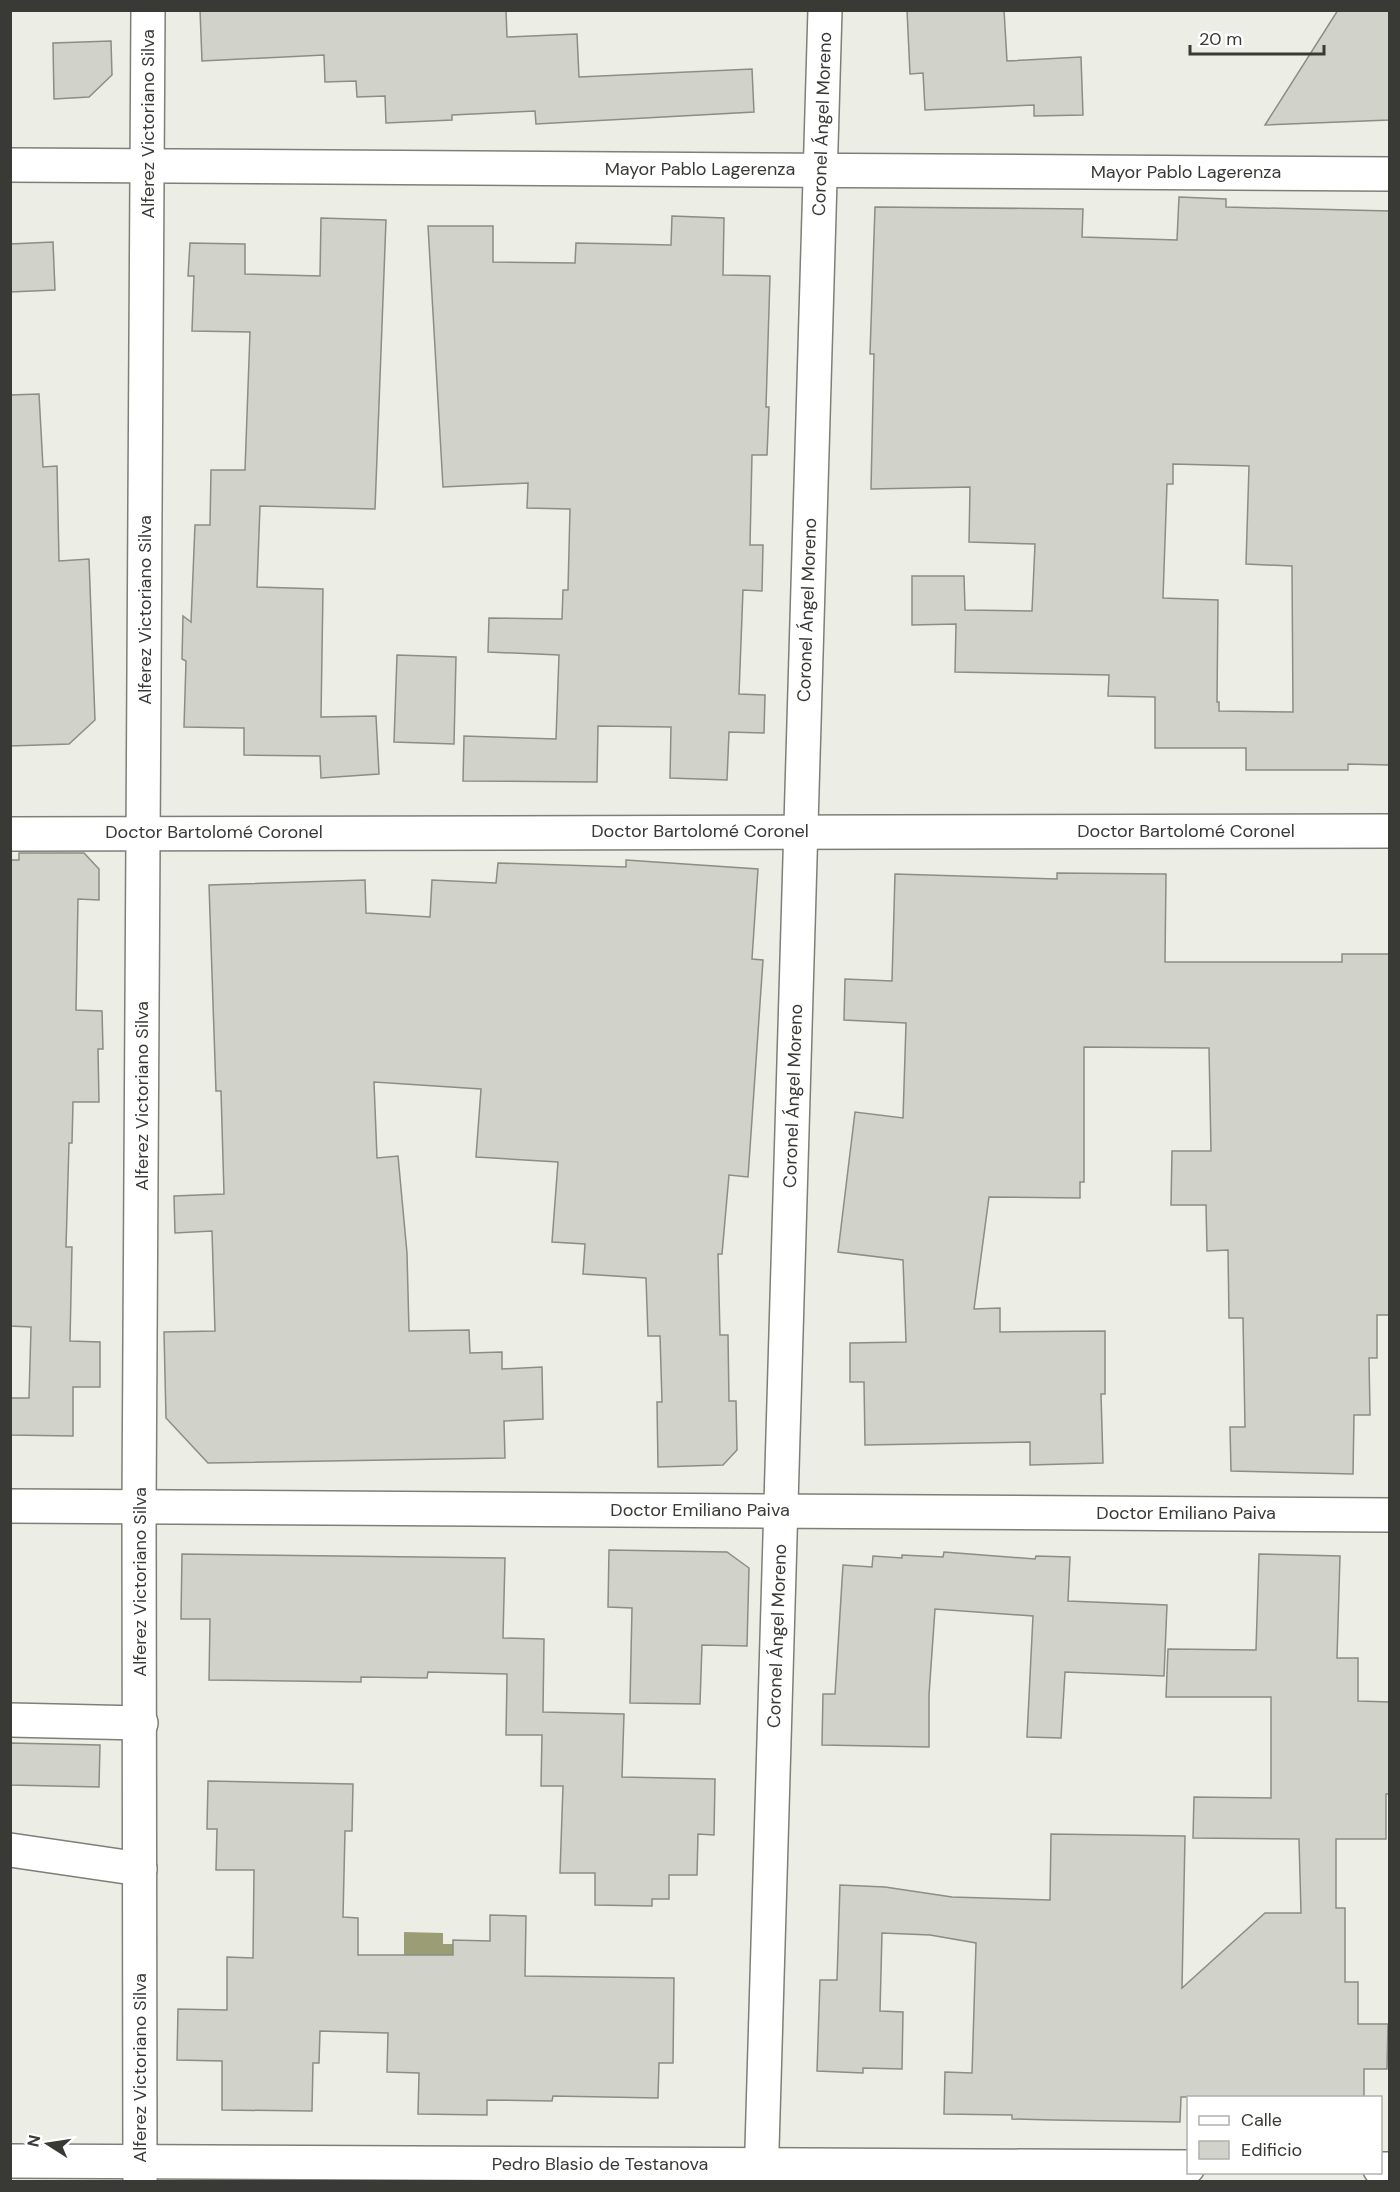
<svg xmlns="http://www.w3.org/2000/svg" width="1400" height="2192" viewBox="0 0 1400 2192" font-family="'DM Sans',sans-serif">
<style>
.water{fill:#9b9e74}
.building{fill:#d1d2c9;stroke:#8c8d85;stroke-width:1.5;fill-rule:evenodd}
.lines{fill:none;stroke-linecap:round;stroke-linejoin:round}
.minor-casing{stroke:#7e7f77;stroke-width:36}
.minor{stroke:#fff;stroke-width:33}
.labels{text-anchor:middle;stroke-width:5;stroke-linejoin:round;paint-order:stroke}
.street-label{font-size:18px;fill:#393a36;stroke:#fff}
</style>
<rect width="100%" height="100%" fill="#ecede4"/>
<polygon class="water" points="404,1932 443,1933 443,1944 460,1944 460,1969 404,1988"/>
<g class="building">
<polygon points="200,10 506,10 507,37 577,34 579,77 752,69 754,112 536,124 535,111 452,115 452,120 386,123 385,96 357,97 356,81 325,82 324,55 202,61"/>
<polygon points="907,10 1004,10 1007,61 1081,57 1083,115 1034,116 1034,105 925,110 923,73 910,74"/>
<polygon points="1338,10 1389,10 1389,120 1265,125"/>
<polygon points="111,41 112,75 89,97 54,99 53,43"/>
<path d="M1179,197L1226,199V207L1389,211V765L1348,764V770H1246V748H1155V697L1108,696L1109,675L955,672L956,624L912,625V576H964L965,610L1032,611L1035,544L969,542L970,487L871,489L874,354H870L875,207L1083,209L1082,237L1177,240ZM1173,464L1249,466L1246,564L1292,566L1293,712L1219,711V702H1217L1218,600L1163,598L1167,484H1173Z"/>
<polygon points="672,216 724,218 723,275 770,276 766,407 769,407 767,455 752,455 750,545 763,545 762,591 743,590 739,694 765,695 764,733 729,732 727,780 670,778 671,727 598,726 597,782 463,781 464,736 556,739 559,655 488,652 489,618 562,619 563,590 568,590 570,509 527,508 528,483 443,487 428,226 493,226 493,262 575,263 576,243 671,245"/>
<polygon points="321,218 386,220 375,509 260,506 257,587 323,589 321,717 376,716 379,774 321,778 320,756 244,755 244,728 184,727 186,661 182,659 183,616 191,622 195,525 210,525 211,470 245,470 250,332 192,331 194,276 188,276 190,243 245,244 245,274 320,276"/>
<polygon points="53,242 55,290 10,292 10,244"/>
<polygon points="39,394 43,467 57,466 59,561 89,559 95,720 69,744 10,746 10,395"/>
<polygon points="397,655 456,657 454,744 394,742"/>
<polygon points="19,853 84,853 99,869 99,900 78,899 76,1010 102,1011 103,1049 98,1049 99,1102 73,1102 72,1143 69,1143 66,1247 72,1247 70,1341 100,1342 100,1387 73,1387 73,1436 10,1435 10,1398 29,1398 31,1327 10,1326 10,860 19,860"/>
<polygon points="626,860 758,869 752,959 763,960 748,1177 729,1175 722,1254 718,1254 720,1335 728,1335 729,1401 736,1401 737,1450 723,1465 658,1467 657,1402 662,1402 660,1336 648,1336 646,1278 583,1274 585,1244 552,1242 558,1162 476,1157 481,1089 374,1082 377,1158 398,1156 407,1253 409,1331 469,1330 470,1353 502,1352 502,1369 542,1367 543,1419 504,1421 505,1458 208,1463 166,1418 164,1332 215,1331 212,1231 175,1233 174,1196 224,1194 221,1091 216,1091 209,885 365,880 366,913 430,917 432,880 496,883 498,863 626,867"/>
<polygon points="1057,873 1166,874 1165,962 1342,962 1342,954 1389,954 1389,1315 1377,1315 1377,1358 1369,1358 1370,1415 1354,1415 1353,1474 1231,1471 1230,1427 1245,1427 1243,1318 1229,1318 1228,1250 1207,1251 1206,1205 1171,1205 1172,1151 1211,1151 1209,1048 1084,1047 1084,1182 1080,1182 1080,1198 989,1197 974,1309 1000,1308 1000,1332 1105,1331 1105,1394 1101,1394 1103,1463 1030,1465 1030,1442 865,1445 864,1382 850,1382 850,1343 906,1342 903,1260 838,1252 855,1112 903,1118 906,1023 844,1020 845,979 892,981 895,874 1057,879"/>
<polygon points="609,1550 727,1552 749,1568 747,1646 702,1645 700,1704 630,1703 632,1608 608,1607"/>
<polygon points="944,1552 1035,1559 1036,1556 1070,1557 1068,1601 1167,1605 1164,1676 1065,1672 1061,1738 1027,1737 1033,1616 935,1609 929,1695 929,1747 822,1745 823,1694 835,1694 843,1565 872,1567 873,1556 902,1558 902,1555 943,1557"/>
<polygon points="182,1554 505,1558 503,1638 544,1639 543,1712 624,1714 622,1777 715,1779 714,1835 698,1834 697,1875 669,1875 669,1899 652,1899 652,1906 595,1905 595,1873 560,1873 563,1786 541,1786 542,1735 506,1735 507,1674 428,1672 427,1678 361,1677 361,1682 209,1680 210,1619 181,1619"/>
<polygon points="1259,1554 1340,1556 1337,1658 1358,1658 1358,1701 1389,1702 1389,1794 1386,1794 1386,1839 1336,1839 1336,1908 1345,1908 1345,1982 1358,1982 1358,2024 1388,2024 1387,2069 1364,2069 1364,2097 1181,2097 1180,2122 1053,2120 1012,2119 1012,2115 944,2114 945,2072 972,2073 976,1943 930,1935 882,1933 880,2011 903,2012 902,2069 863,2068 863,2073 817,2071 820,1980 837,1980 840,1885 885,1887 952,1897 1050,1900 1051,1834 1185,1836 1182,1988 1265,1913 1301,1913 1299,1839 1193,1838 1194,1797 1271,1798 1271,1697 1166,1697 1168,1649 1256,1650"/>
<polygon points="10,1743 100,1745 99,1787 10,1785"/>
<polygon points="208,1781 353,1784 352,1831 345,1831 343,1917 358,1918 358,1955 453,1955 453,1940 490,1941 490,1915 526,1916 525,1976 674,1978 673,2063 659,2063 658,2098 553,2096 552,2101 487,2100 487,2115 418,2114 419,2073 387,2072 388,2033 320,2031 319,2063 313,2063 312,2111 222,2110 222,2061 177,2060 178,2009 227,2010 227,1957 253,1958 254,1870 216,1870 217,1829 207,1829"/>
</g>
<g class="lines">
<g class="minor-casing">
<g id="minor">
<polyline points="10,165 1390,174"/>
<polyline points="10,834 1390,831"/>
<polyline points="10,1506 1390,1515"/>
<polyline points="10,1720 141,1723"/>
<polyline points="10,1850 140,1869"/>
<polyline points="10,2161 1188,2167"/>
<polyline points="1380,2169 1390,2169"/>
<polyline points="140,2182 139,1506 148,10"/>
<polyline points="761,2182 825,10"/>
</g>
</g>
<use href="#minor" class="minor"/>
</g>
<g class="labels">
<g class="street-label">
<text transform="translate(148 124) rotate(-90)" y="6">Alferez Victoriano Silva</text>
<text transform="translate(822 124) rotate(-88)" y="6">Coronel Ángel Moreno</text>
<text x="700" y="175">Mayor Pablo Lagerenza</text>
<text x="1186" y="178">Mayor Pablo Lagerenza</text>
<text transform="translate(145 610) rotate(-90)" y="6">Alferez Victoriano Silva</text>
<text transform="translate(807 610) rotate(-88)" y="6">Coronel Ángel Moreno</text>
<text x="700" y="837">Doctor Bartolomé Coronel</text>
<text x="1186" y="837">Doctor Bartolomé Coronel</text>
<text x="214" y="838">Doctor Bartolomé Coronel</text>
<text transform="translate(142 1096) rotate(-90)" y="6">Alferez Victoriano Silva</text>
<text transform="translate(793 1096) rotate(-88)" y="6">Coronel Ángel Moreno</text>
<text x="700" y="1516">Doctor Emiliano Paiva</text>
<text x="1186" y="1519">Doctor Emiliano Paiva</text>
<text transform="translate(140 1582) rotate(-90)" y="6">Alferez Victoriano Silva</text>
<text transform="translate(777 1636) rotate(-88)" y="6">Coronel Ángel Moreno</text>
<text transform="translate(140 2068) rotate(-90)" y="6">Alferez Victoriano Silva</text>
<text x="600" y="2170">Pedro Blasio de Testanova</text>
</g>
</g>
<rect width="1400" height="2192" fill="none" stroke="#393a36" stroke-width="24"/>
<rect x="1187" y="2096" width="195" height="78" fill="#ffffff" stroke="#b0b0af" stroke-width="1.5"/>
<rect x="1199" y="2116" width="30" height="9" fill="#ffffff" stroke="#b0b0af" stroke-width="1.5"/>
<text x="1241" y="2126" font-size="18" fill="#393a36">Calle</text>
<rect x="1199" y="2141" width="30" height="18" fill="#d1d2c9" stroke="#b0b0af" stroke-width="1.5"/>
<text x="1241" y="2156" font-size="18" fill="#393a36">Edificio</text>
<g transform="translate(48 2144) rotate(282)" stroke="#ffffff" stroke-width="4.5" paint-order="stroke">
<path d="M0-4.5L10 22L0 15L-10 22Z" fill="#393a36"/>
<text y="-9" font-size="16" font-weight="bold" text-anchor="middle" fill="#393a36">N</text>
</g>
<path d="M1190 45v9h134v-9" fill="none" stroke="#393a36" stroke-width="3"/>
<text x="1199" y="45" font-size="18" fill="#393a36" stroke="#ffffff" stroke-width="4.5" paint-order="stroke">20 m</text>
</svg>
